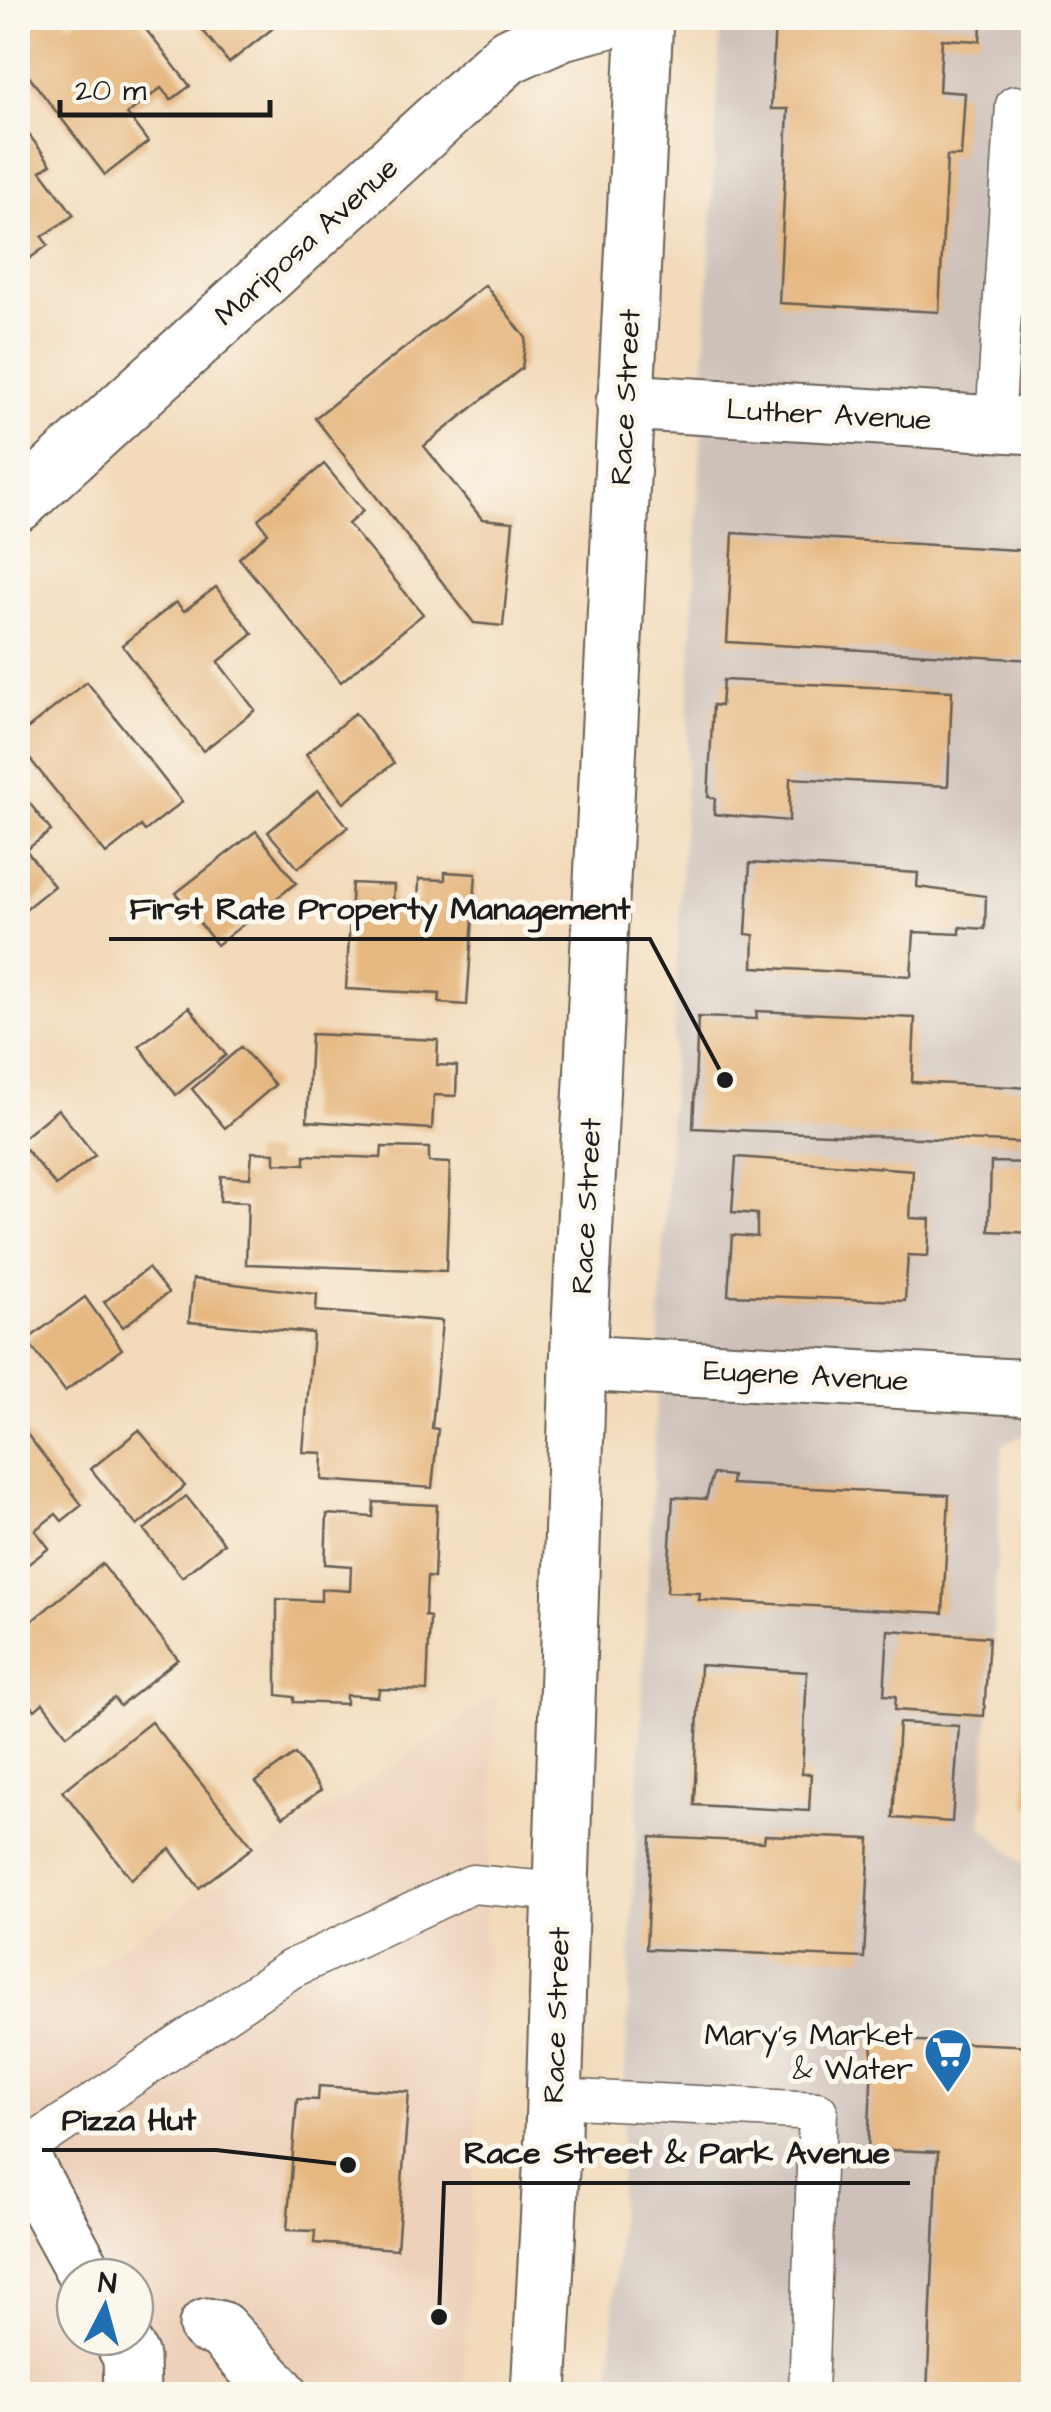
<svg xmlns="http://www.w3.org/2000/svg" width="1051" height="2412" viewBox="0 0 1051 2412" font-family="'Architects Daughter',sans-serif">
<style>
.built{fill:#edd1ba;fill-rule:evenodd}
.industrial{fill:#cec1ba}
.building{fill:#e6b881}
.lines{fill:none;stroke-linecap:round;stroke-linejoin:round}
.lane-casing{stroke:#675e53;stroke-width:41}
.street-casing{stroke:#675e53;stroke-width:59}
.secondary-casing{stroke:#675e53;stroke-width:59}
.lane{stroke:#fff;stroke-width:38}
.street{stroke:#fff;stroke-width:55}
.secondary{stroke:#fff;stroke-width:55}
.labels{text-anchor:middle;stroke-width:10;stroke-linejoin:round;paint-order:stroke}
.street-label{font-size:30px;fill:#1c1c1c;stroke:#fbf7ec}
.poi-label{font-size:30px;fill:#1c1c1c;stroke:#fbf7ec;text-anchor:end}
.leader{fill:none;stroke:#1c1c1c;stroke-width:4}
.callout-dot{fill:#1c1c1c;stroke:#fbf7ec;stroke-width:4}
.callout-label{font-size:32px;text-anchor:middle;font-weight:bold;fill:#1c1c1c;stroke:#fbf7ec;stroke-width:10;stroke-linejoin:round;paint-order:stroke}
</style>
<rect width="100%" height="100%" fill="#fbf7ec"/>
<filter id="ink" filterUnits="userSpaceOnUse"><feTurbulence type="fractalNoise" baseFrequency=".01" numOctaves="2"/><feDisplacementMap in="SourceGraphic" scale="20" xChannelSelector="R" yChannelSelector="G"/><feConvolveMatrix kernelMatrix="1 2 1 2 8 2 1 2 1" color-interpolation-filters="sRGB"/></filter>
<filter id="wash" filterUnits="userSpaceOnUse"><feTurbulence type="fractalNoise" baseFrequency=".0048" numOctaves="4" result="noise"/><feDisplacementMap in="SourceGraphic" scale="40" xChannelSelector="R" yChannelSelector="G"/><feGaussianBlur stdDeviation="2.25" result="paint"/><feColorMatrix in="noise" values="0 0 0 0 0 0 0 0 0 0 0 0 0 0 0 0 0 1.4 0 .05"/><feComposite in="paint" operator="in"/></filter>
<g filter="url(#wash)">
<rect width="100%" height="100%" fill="#f2daba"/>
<path class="built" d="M497,1695L463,2394H18V2005L58,1990ZM75,2277H135V2337H75Z"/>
<polygon class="industrial" points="721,18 1033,18 1034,1431 1003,1444 982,1825 1033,1873 1033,2394 610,2394"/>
<g id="blocks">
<g class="building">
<polygon points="18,18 65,18 70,24 79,18 137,18 190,86 171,100 161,88 127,114 148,142 105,175 18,62"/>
<polygon points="193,18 269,18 265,20 272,29 229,63"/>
<polygon points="775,18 981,25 980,41 942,39 939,91 965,93 961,156 947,156 939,312 779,303 788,109 771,109"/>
<polygon points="18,120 51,164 41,171 74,215 42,237 48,245 18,267"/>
<polygon points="485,285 526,338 522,368 424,446 482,519 513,522 503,626 474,623 315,418"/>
<polygon points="324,464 363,511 348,524 423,614 341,682 239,558 268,533 258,519"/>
<polygon points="733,533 1034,551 1034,660 727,642"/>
<polygon points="216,587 253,634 218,662 255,710 203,751 122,645 176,602 184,611"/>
<polygon points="723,680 952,691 948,786 790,778 789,821 714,814 715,798 708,797 713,705 721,706"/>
<polygon points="87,682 182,802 145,831 141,826 106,854 18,744 18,736"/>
<polygon points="355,713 394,763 344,803 306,754"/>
<polygon points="18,788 51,831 26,850 54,886 18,915"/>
<polygon points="318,790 348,827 298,868 268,832"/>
<polygon points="256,831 296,883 217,945 176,893"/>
<polygon points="750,863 918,873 917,887 986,896 985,929 960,927 960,934 914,932 911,976 753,967 754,935 746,934"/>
<polygon points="445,872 476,874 467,1005 439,1003 440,994 346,989 352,883 394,885 393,903 418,904 419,879 445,880"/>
<polygon points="189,1007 226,1055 176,1095 139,1046"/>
<polygon points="756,1011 915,1018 912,1082 1032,1088 1028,1143 693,1128 698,1017 757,1019"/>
<polygon points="311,1034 438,1040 437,1065 457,1066 456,1096 434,1095 432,1129 307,1121"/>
<polygon points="241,1047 275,1085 225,1128 192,1089"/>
<polygon points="58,1109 95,1155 56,1186 19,1141"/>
<polygon points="382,1147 429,1148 429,1162 450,1163 446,1271 246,1264 248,1202 220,1201 221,1176 250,1178 252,1152 275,1153 275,1163 305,1164 305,1155 381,1158"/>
<polygon points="736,1157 913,1170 910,1218 930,1219 928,1256 908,1255 905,1301 728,1295 732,1235 757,1237 757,1214 732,1212"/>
<polygon points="991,1162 1034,1163 1034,1233 989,1231"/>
<polygon points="148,1268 168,1293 123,1327 104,1302"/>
<polygon points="193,1279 317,1294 316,1311 442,1321 432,1428 438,1429 432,1488 322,1480 323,1453 303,1452 313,1333 189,1322"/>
<polygon points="85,1297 122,1349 65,1391 27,1340"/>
<polygon points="139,1430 185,1486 137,1526 91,1469"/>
<polygon points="26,1433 82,1505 62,1521 56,1514 35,1530 49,1548 18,1572 18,1441"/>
<polygon points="713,1474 732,1476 731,1484 949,1495 943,1613 699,1600 700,1593 667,1592 673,1497 706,1499"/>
<polygon points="186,1496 224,1543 182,1577 144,1530"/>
<polygon points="374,1502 437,1505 434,1578 427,1577 425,1616 430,1617 427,1691 379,1689 378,1697 346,1695 346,1704 294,1702 294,1697 277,1695 277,1599 321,1601 321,1589 350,1591 351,1566 325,1564 327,1514 373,1517"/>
<polygon points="102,1564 178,1659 120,1706 114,1698 67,1735 43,1703 35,1710 18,1688 18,1632"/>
<polygon points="888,1630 989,1637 984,1716 895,1710 896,1696 884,1695"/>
<polygon points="1030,1661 1034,1661 1034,1806 1026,1806"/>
<polygon points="700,1665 807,1672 802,1774 811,1774 809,1811 694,1805"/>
<polygon points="151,1722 253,1847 199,1888 170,1849 131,1879 63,1791"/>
<polygon points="899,1723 959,1726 952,1822 893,1818"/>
<polygon points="295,1754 321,1790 283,1817 256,1782"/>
<polygon points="765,1835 870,1839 864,1958 646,1949 651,1837 764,1842"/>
<polygon points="873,2039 1034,2046 1034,2394 927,2394 938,2152 868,2149"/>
<polygon points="319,2086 409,2092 397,2249 314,2243 315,2231 287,2230 297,2099 318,2100"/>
</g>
</g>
</g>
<g filter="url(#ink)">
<use href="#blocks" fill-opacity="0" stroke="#675e53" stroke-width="2.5"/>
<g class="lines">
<g class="lane-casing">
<g id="lane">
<polyline points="995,424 1015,105"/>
<polyline points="554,2098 818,2111 808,2394"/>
<polyline points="19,2153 291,1969 472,1884 560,1892"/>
</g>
</g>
<g class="street-casing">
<g id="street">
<polyline points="624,402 1034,426"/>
<polyline points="18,504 508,56 562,32 617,18"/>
<polyline points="578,1363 1034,1388"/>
<polyline points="18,2151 87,2277"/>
<polyline points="207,2326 220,2329 280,2394"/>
<polyline points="120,2337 131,2357 132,2394"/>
</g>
</g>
<g class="secondary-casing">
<polyline id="secondary" points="539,2394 553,2133 578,1363 645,18"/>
</g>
<use href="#lane" class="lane"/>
<use href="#street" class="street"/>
<use href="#secondary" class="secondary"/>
</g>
</g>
<defs>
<g id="supermarket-pin" transform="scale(2.5)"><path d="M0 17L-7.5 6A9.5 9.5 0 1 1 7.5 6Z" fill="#1f6fb2" stroke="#fbf7ec"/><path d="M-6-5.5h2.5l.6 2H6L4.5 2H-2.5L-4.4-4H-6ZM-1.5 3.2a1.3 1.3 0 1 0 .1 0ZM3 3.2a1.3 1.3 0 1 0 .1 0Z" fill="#fff"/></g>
</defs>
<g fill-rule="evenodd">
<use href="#supermarket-pin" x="948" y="2052"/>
</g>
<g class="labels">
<g class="street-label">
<text transform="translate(306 241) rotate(-42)" y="10">Mariposa Avenue</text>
<text transform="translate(625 397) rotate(-87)" y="10">Race Street</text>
<text transform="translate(829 414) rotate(3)" y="10">Luther Avenue</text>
<text transform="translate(586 1206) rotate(-87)" y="10">Race Street</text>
<text transform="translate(806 1375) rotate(3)" y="10">Eugene Avenue</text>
<text transform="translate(556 2015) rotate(-88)" y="10">Race Street</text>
</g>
<g class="poi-label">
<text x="913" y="2045">Mary’s Market<tspan x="913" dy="34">&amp; Water</tspan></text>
</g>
</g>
<path class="leader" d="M725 1080L650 939H109M348 2165L216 2150H42M439 2317L444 2183H910"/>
<g class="callout-dot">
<circle cx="725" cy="1080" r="10"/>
<circle cx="348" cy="2165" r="10"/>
<circle cx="439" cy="2317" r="10"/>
</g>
<g class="callout-label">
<text x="380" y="919">First Rate Property Management</text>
<text x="129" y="2130">Pizza Hut</text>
<text x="677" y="2163">Race Street &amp; Park Avenue</text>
</g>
<rect width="1051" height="2412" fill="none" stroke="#fbf7ec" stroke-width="60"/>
<g transform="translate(105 2307) rotate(6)"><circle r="48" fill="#fbf7ec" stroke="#a29f99" stroke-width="2.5"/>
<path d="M0-8L18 38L0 25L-18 38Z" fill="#1f6fb2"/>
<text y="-15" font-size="28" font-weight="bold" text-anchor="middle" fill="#1c1c1c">N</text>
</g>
<path d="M60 100v15h210v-15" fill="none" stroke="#1c1c1c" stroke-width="5"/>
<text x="75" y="100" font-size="30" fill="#1c1c1c" stroke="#fbf7ec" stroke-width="8" paint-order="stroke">20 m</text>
</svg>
